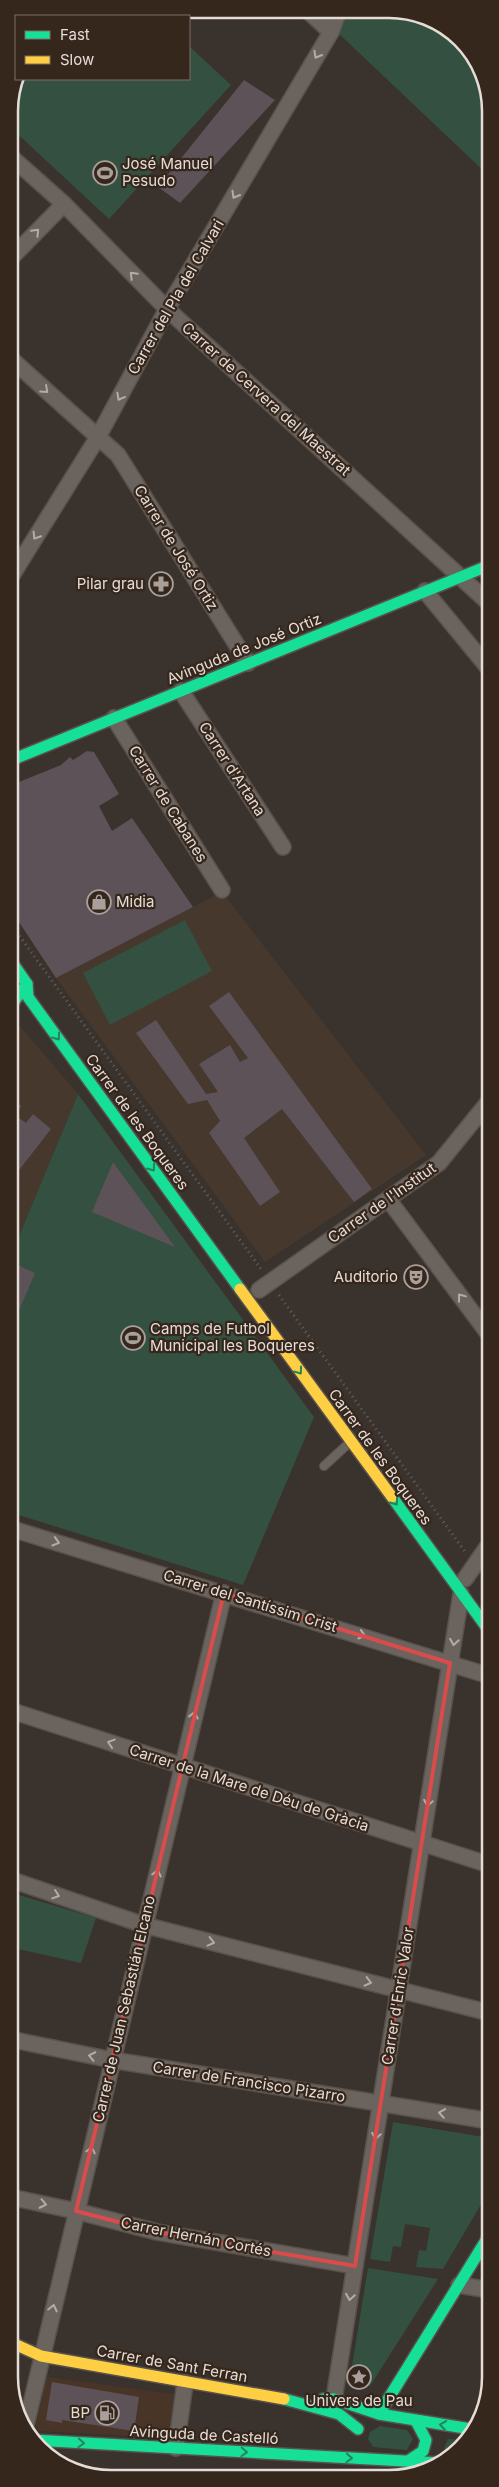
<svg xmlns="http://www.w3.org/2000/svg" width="499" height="2487" viewBox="0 0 499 2487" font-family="Inter,sans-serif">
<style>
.built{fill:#493528}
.education{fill:#47382d}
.green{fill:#335040}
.building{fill:#5c5258}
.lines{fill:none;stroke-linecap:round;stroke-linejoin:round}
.lane-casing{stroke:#58514c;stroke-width:10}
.street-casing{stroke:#58514c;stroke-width:18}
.fast-casing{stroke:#58514c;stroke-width:14}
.slow-casing{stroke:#58514c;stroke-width:14}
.path{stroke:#67615d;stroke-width:3;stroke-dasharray:1 4;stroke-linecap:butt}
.lane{stroke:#6a635e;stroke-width:8}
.street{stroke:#6a635e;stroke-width:15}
.fast{stroke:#16e098;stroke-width:11}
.slow{stroke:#ffcf43;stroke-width:11}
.oneway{stroke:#b4aca6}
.oneway2{stroke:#26845a}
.marked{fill:none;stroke:#d94c4b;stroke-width:4;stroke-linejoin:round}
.labels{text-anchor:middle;stroke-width:4.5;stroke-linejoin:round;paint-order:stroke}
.poi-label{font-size:15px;fill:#e6dcd6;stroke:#36271d;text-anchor:start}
.street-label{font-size:15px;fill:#e6dcd6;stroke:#36271d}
.rim{fill:none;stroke:#e6dcd6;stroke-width:2.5}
</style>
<rect width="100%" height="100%" fill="#3a322d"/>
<polygon class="built" points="48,2377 173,2394 177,2399 172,2438 40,2431 36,2427 45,2379"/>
<g class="education">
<polygon points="222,892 426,1155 265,1262 56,978"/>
<polygon points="19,1025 78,1094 9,1260 9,1038"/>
</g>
<g class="green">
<polygon points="110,9 149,9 157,16 72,16"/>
<polygon points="346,11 401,12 443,29 465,43 489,97 489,176 335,30"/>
<polygon points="189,46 231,85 109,219 9,126 9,104 16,73 16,79 189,79"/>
<polygon points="185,920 212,971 110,1025 83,973"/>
<polygon points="78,1094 314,1417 243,1585 9,1512 9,1260"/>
<polygon points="9,1892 96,1918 81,1963 9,1947"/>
<polygon points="393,2122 490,2138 490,2189 443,2269 416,2267 419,2250 426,2251 430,2228 405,2224 401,2247 393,2246 390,2262 370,2259"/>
<polygon points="368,2268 438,2279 370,2386 349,2384"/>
<polygon points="380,2426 407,2430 413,2439 407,2450 373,2447 368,2439 370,2432"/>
<polygon points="448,2439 466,2440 453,2453 447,2452 444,2448"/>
</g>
<g class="building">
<polygon points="244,80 275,100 180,203 158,187"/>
<polygon points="87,751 94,752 119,794 99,806 112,831 132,818 193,907 56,978 9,907 9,786 61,765 70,757 73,760"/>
<polygon points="229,992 372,1189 354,1202 282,1109 244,1138 280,1192 260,1206 209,1133 220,1121 207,1100 188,1104 136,1033 156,1020 206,1094 218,1092 199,1064 230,1045 240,1062 248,1058 209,1006"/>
<polygon points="9,1095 21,1106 15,1115 26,1123 33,1114 51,1129 9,1183"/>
<polygon points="113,1162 175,1247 92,1212"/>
<polygon points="9,1261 35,1273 9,1334"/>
<polygon points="52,2382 139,2397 134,2431 62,2420 62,2423 46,2420"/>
</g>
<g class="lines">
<g class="lane-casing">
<polyline id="lane" points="324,1466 349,1443"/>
</g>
<g class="street-casing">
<g id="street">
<polyline points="308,11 331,32"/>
<polyline points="9,155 64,204 167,309 490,604"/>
<polyline points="9,260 64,204"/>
<polyline points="9,357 118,455 248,663"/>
<polyline points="9,580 98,437 167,309 331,32 339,11"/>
<polyline points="425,591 490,670"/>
<polyline points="181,691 283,847"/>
<polyline points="114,718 222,890"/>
<polyline points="388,1199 490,1336"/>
<polyline points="259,1290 439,1163 490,1100"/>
<polyline points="9,1528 490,1676"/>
<polyline points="465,1579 490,1543"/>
<polyline points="9,1710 490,1865"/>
<polyline points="9,1879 144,1925 490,2013"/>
<polyline points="9,2039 112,2060 490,2121"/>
<polyline points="10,2197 76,2211 157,2232 355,2266"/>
<polyline points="459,2285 490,2290"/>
<polyline points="334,2399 461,1594"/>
<polyline points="26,2425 224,1593"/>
<polyline points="176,2448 185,2383"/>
</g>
</g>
<g class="fast-casing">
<g id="fast">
<polyline points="9,761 490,565"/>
<polyline points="9,958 27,984 28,997 240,1289"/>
<polyline points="9,1008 27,984"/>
<polyline points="392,1497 490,1632"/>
<polyline points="284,2399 339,2414 358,2429"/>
<polyline points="323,2399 334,2399 379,2414 471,2429"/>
<polyline points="379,2414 490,2234"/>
<polyline points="33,2440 440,2463"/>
<polyline points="408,2461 423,2451 426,2440 416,2421"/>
</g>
</g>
<g class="slow-casing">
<g id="slow">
<polyline points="240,1289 392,1497"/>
<polyline points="10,2342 41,2356 284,2399"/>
</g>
</g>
<g class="path">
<polyline points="9,927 13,927 261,1269"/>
<polyline points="279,1295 466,1553"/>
<polyline points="484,1578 490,1586"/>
</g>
<use href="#lane" class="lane"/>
<use href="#street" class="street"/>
<use href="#fast" class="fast"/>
<use href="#slow" class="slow"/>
</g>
<defs><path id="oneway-chevron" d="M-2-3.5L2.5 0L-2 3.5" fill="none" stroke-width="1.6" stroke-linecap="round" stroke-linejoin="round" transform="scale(1.25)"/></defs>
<g class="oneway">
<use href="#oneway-chevron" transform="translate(317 55) rotate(120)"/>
<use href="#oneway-chevron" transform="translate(235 195) rotate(120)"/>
<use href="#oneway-chevron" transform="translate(36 232) rotate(-46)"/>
<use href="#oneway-chevron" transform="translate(133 275) rotate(-135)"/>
<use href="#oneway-chevron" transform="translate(45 390) rotate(42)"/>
<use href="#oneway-chevron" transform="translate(120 397) rotate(119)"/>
<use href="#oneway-chevron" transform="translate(36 536) rotate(122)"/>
<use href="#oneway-chevron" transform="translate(461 1297) rotate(-127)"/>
<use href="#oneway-chevron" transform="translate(56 1542) rotate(17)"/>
<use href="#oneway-chevron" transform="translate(362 1635) rotate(17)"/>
<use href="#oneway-chevron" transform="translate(454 1642) rotate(99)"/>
<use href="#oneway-chevron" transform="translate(194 1715) rotate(-76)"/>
<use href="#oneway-chevron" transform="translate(111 1743) rotate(-162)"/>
<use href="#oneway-chevron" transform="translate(428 1803) rotate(99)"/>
<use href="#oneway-chevron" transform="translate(157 1873) rotate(-77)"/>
<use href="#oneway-chevron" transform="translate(56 1895) rotate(19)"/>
<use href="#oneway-chevron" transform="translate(211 1942) rotate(14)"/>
<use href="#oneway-chevron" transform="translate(368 1982) rotate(14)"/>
<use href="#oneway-chevron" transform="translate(92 2056) rotate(-168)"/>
<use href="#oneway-chevron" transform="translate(442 2113) rotate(-171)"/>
<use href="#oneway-chevron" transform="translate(376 2136) rotate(99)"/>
<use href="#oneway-chevron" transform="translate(91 2150) rotate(-77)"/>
<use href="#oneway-chevron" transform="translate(43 2204) rotate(12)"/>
<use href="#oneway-chevron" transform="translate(350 2297) rotate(99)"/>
<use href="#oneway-chevron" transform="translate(53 2308) rotate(-77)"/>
</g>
<g class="oneway2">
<use href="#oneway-chevron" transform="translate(57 1037) rotate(54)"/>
<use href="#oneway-chevron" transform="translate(152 1168) rotate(54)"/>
<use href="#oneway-chevron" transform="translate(299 1371) rotate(54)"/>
<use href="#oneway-chevron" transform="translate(395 1502) rotate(54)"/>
<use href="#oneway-chevron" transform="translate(443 2425) rotate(-172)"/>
<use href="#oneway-chevron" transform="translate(81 2443) rotate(3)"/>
<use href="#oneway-chevron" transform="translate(244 2452) rotate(3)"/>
<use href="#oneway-chevron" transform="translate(349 2458) rotate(3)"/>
</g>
<path class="marked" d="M224,1593L450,1663L355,2266L157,2232L76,2211Z"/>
<defs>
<g id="stadium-ring" transform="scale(1.25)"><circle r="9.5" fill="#36271d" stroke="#aaa09b" stroke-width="1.5"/><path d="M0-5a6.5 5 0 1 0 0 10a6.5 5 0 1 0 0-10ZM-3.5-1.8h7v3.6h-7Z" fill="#aaa09b"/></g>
<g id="pharmacy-ring" transform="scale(1.25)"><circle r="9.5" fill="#36271d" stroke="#aaa09b" stroke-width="1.5"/><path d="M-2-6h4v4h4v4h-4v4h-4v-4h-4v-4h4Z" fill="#aaa09b"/></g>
<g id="shop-ring" transform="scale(1.25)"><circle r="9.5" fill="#36271d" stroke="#aaa09b" stroke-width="1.5"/><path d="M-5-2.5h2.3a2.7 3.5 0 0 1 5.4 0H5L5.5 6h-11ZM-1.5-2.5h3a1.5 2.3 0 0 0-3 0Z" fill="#aaa09b"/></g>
<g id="theatre-ring" transform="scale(1.25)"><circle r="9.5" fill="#36271d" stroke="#aaa09b" stroke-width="1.5"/><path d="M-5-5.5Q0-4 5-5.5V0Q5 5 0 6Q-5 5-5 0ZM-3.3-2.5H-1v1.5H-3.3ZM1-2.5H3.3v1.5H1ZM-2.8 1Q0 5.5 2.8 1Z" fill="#aaa09b"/></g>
<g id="sight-ring" transform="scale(1.25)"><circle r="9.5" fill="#36271d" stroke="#aaa09b" stroke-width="1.5"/><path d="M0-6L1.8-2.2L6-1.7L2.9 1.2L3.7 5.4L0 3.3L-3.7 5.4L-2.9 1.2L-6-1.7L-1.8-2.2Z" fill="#aaa09b"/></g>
<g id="fuel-ring" transform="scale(1.25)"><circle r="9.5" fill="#36271d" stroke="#aaa09b" stroke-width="1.5"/><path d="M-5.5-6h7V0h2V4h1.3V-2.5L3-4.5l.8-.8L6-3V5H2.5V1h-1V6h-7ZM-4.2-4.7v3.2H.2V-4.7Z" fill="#aaa09b"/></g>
</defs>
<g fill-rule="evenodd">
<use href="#stadium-ring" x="105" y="173"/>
<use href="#pharmacy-ring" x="161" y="584"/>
<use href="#shop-ring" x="99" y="902"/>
<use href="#theatre-ring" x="416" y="1277"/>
<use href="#stadium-ring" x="133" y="1338"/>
<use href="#sight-ring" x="359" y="2377"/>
<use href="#fuel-ring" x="107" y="2413"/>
</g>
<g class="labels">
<g class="poi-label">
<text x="122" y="169">José Manuel<tspan x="122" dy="17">Pesudo</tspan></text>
<text x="144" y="589" text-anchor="end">Pilar grau</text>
<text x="116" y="907">Midia</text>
<text x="398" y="1282" text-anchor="end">Auditorio</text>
<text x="150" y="1334">Camps de Futbol<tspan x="150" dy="17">Municipal les Boqueres</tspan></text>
<text x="359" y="2406" text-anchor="middle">Univers de Pau</text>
<text x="90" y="2418" text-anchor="end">BP</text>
</g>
<g class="street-label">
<text transform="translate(176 297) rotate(-60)" y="5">Carrer del Pla del Calvari</text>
<text transform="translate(266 399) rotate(42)" y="5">Carrer de Cervera del Maestrat</text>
<text transform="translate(176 548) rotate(58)" y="5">Carrer de José Ortiz</text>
<text transform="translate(244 649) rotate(-22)" y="5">Avinguda de José Ortiz</text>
<text transform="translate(232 769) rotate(57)" y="5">Carrer d'Artana</text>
<text transform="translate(168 804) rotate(58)" y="5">Carrer de Cabanes</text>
<text transform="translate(137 1122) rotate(54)" y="5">Carrer de les Boqueres</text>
<text transform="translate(382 1203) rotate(-35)" y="5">Carrer de l'Institut</text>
<text transform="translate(380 1457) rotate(54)" y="5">Carrer de les Boqueres</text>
<text transform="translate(250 1601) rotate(17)" y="5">Carrer del Santíssim Crist</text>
<text transform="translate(249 1788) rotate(18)" y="5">Carrer de la Mare de Déu de Gràcia</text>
<text transform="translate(398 1996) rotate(-81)" y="5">Carrer d'Enric Valor</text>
<text transform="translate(124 2009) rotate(-77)" y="5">Carrer de Juan Sebastián Elcano</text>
<text transform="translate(249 2082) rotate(9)" y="5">Carrer de Francisco Pizarro</text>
<text transform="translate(196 2237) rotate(11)" y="5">Carrer Hernán Cortés</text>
<text transform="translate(172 2364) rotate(10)" y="5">Carrer de Sant Ferran</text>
<text transform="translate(204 2435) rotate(3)" y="5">Avinguda de Castelló</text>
</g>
</g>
<path d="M0 0H499V2487H0ZM111 18H389A93 93 0 0 1 482 111V2377A93 93 0 0 1 389 2470H111A93 93 0 0 1 18 2377V111A93 93 0 0 1 111 18Z" fill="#36271d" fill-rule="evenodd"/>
<path class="rim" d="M111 18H389A93 93 0 0 1 482 111V2377A93 93 0 0 1 389 2470H111A93 93 0 0 1 18 2377V111A93 93 0 0 1 111 18Z"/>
<rect x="15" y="15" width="175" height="65" fill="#36271d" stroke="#7c6f67"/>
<rect x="25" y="31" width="25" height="8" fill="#16e098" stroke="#7c6f67"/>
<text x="60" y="40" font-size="15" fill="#e6dcd6">Fast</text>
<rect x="25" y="56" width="25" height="8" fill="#ffcf43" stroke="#7c6f67"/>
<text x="60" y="65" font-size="15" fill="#e6dcd6">Slow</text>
</svg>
